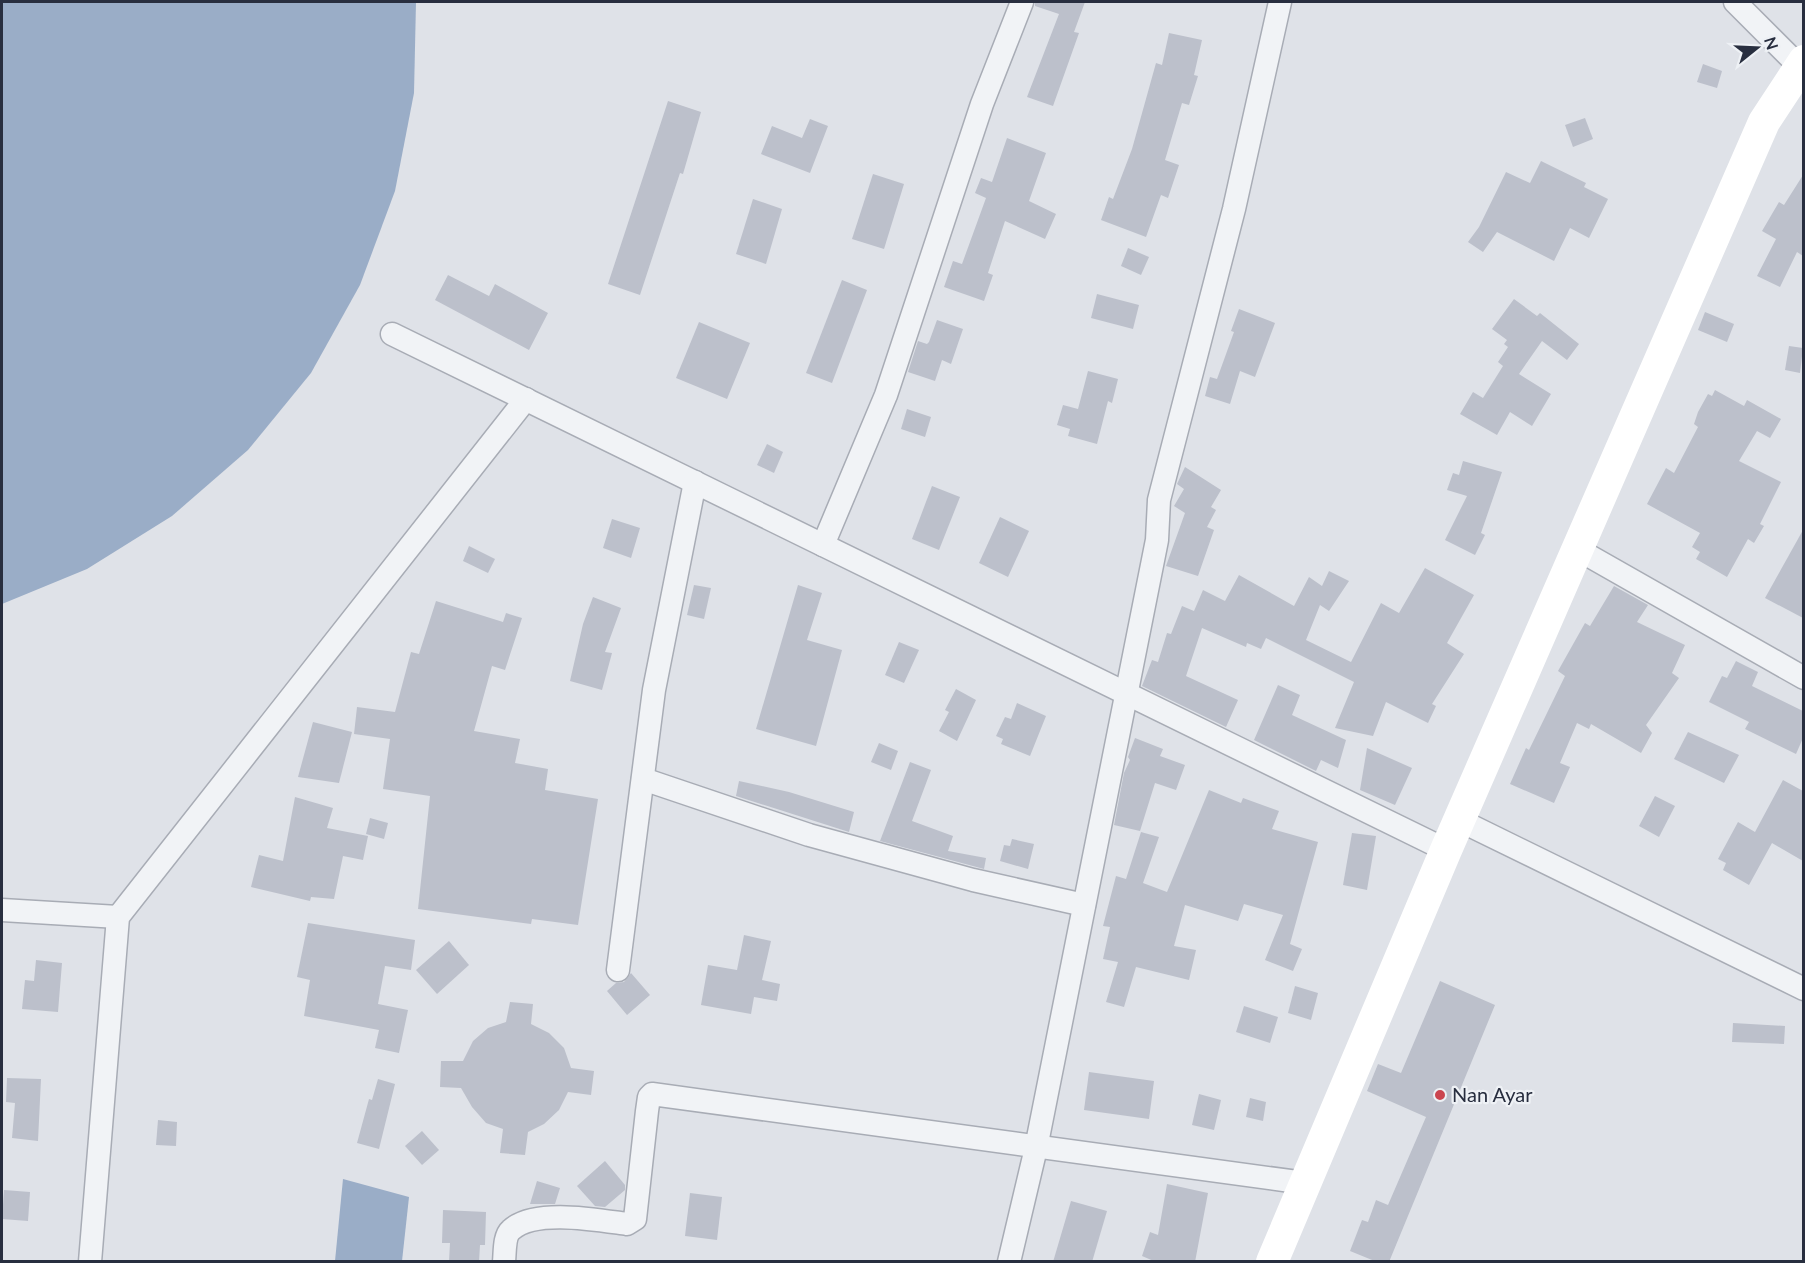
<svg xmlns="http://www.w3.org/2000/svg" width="1805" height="1263" viewBox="0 0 1805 1263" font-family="Lato,sans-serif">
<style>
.water{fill:#9aadc7}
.building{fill:#bcc0cb}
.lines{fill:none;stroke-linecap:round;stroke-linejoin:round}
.street-casing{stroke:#a8acb5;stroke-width:25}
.street{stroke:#f1f3f6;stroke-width:22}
.secondary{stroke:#fff;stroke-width:32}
.poi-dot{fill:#cb454f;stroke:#eef1f5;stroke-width:2}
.labels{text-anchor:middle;stroke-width:4.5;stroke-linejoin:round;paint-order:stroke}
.poi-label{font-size:20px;fill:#282e3f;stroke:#eef1f5;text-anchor:start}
</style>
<rect width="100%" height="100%" fill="#dfe2e8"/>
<g class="water">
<polygon points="2,2 416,2 414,93 395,191 360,285 311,373 248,450 172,516 87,569 2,604"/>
<polygon points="343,1179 409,1197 402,1261 335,1261"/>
</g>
<g class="building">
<polygon points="1035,2 1085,2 1074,32 1079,33 1053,106 1027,97 1059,14 1035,6"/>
<polygon points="1169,33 1202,40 1194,75 1198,76 1189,105 1182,103 1165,160 1179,165 1168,198 1161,195 1146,237 1101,220 1109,197 1113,199 1132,149 1156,63 1162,65"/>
<polygon points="1703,64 1722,71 1717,88 1697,82"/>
<polygon points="668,101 701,112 683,174 680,173 640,295 608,284"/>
<polygon points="1585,118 1593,139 1573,147 1565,125"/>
<polygon points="810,119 828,126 810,173 761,154 772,126 802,138"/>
<polygon points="1007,138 1046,153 1029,201 1056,214 1045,239 1005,221 988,273 993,275 984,301 944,287 953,261 962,264 986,198 975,193 981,178 992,182"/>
<polygon points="1541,161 1586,183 1584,187 1608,199 1589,238 1570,228 1554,261 1497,232 1483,252 1468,242 1479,227 1506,172 1530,183"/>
<polygon points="873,174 904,184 884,249 852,239"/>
<polygon points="1803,175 1803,256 1797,252 1780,287 1757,276 1776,239 1762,231 1779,202 1784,205"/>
<polygon points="753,199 782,209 766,264 736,254"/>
<polygon points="1128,248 1149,257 1141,275 1121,266"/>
<polygon points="448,275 489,296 495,284 548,313 529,350 435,300"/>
<polygon points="842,280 867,290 832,383 806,373"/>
<polygon points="1097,294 1139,305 1133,329 1091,318"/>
<polygon points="1514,299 1537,316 1540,313 1579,344 1567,360 1542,341 1519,374 1551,394 1532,426 1510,412 1497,435 1460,414 1473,392 1483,398 1503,366 1498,362 1508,347 1504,344 1507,340 1492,329"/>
<polygon points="1239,309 1275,323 1255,377 1240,371 1230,404 1205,396 1210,377 1217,379 1234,332 1231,331"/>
<polygon points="1705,312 1734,324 1727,342 1698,330"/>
<polygon points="937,320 963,329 951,364 942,360 935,381 908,372 918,341 927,344 929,342"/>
<polygon points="699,322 750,343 727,399 676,378"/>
<polygon points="1789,346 1803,348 1800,373 1785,370"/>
<polygon points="1088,371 1118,379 1112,403 1108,401 1097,444 1068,436 1070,429 1057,425 1063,405 1078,409"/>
<polygon points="1715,390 1744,406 1747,400 1781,419 1770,438 1757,431 1739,461 1781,482 1760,524 1764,526 1754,543 1748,539 1727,577 1696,559 1700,552 1692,547 1700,533 1647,504 1666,468 1674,473 1698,427 1694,424 1698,412 1708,394 1712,396"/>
<polygon points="907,409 931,417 925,437 901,429"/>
<polygon points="767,444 783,452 774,473 757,465"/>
<polygon points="1463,461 1502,472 1481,533 1485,535 1475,555 1445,540 1467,496 1447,490 1453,473 1459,475"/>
<polygon points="1185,467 1221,490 1211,507 1216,510 1207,527 1214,530 1198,576 1166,566 1185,513 1174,506 1184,489 1177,484"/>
<polygon points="932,486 960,497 939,550 912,539"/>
<polygon points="1000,517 1029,531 1008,577 979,563"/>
<polygon points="612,519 640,528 631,558 603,548"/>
<polygon points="1803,530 1803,618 1765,598"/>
<polygon points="469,546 495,559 488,573 463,561"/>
<polygon points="1425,568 1474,595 1447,643 1464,654 1432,704 1436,706 1428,723 1386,702 1373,736 1335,728 1354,682 1266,638 1261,649 1247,643 1246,647 1202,628 1186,676 1238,700 1226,727 1142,686 1152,660 1158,662 1167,633 1171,634 1182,606 1194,611 1203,590 1225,601 1239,575 1294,606 1309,577 1322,586 1329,571 1349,581 1329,611 1320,605 1306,640 1351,662 1381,603 1399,613"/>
<polygon points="694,585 711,588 704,619 687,615"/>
<polygon points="798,585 822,593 807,640 842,650 816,746 756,729"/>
<polygon points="1614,586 1648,605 1637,622 1685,645 1672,673 1679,678 1646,725 1652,733 1641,753 1591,724 1589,729 1577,723 1560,763 1570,767 1554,803 1510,784 1526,748 1529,750 1565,676 1558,671 1585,623 1590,626"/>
<polygon points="593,597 621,608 605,652 612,653 602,690 570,681 583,624"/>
<polygon points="436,601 503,622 506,613 522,618 505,670 492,666 474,731 520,739 515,763 548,769 545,790 598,799 578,925 532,919 531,924 418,909 430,796 383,789 390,739 354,734 357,707 395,712 411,652 419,654"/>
<polygon points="899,642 919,650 904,683 885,675"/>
<polygon points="1736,661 1758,672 1752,686 1803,711 1803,738 1796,754 1745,729 1749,722 1709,702 1722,676 1727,678"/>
<polygon points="1278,685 1300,695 1292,715 1346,740 1338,768 1321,760 1316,771 1254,740"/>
<polygon points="956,689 976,700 957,741 939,731 949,712 945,710"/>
<polygon points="1017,703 1046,716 1030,756 1001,744 1003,739 996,736 1005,717 1011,719"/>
<polygon points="313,722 352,732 339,783 298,777"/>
<polygon points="1688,732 1739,755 1724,783 1674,759"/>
<polygon points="1135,738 1163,749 1160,756 1185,765 1176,790 1155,783 1140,831 1114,825 1124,773 1130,760 1128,757"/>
<polygon points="879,743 898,751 891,770 871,762"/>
<polygon points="1367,748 1412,768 1395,805 1360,790"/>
<polygon points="910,762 931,770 912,821 953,836 948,851 986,858 984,869 880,841"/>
<polygon points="1783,780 1803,791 1803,861 1772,843 1749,885 1723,870 1726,863 1718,859 1738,822 1755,832"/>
<polygon points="739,781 789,792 854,812 849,832 736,796"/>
<polygon points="1209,790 1241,803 1243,798 1279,811 1272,829 1318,842 1290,944 1302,949 1293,971 1265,960 1283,915 1244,904 1238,921 1185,905 1174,946 1196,950 1189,980 1136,967 1124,1007 1106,1002 1118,962 1103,959 1110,927 1103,926 1116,876 1126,879 1141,832 1159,837 1143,883 1167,892"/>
<polygon points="1655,796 1675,806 1659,837 1639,826"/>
<polygon points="295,797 333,808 327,828 368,836 363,860 343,856 334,899 311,897 310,901 251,887 259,855 283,861"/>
<polygon points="370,818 388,823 384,839 366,834"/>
<polygon points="1352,833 1376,836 1367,890 1343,885"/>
<polygon points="1012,839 1034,844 1028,869 1000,861 1004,845 1010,846"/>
<polygon points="308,923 415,940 411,970 385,966 378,1004 408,1010 399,1053 375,1048 379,1030 304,1016 310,980 297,977"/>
<polygon points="744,935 771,941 762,980 780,984 777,1001 754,997 751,1014 701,1005 708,965 737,970"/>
<polygon points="449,941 469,965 437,994 416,970"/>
<polygon points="36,960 62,963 58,1012 22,1009 25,980 34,981"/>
<polygon points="631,973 650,995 627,1015 607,991 616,983 624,982"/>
<polygon points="1440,981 1495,1005 1389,1262 1377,1262 1350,1251 1362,1220 1368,1222 1376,1200 1388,1205 1426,1117 1367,1091 1378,1064 1401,1073"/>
<polygon points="1295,986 1318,993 1311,1020 1288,1013"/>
<polygon points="510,1002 533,1004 531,1024 549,1033 564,1048 571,1068 594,1071 591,1095 568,1092 559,1110 544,1124 528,1132 525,1155 500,1153 503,1129 486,1123 472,1107 461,1088 440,1087 441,1061 463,1061 473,1041 488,1028 506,1022"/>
<polygon points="1244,1006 1278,1017 1270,1043 1236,1032"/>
<polygon points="1733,1023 1785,1026 1784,1044 1732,1042"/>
<polygon points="1089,1072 1154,1081 1149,1119 1084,1110"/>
<polygon points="7,1078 41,1079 38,1141 12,1138 15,1103 6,1102"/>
<polygon points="378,1079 395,1084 379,1149 357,1143 369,1099 372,1100"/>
<polygon points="1199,1094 1221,1100 1214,1130 1192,1125"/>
<polygon points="1250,1098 1266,1102 1263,1121 1246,1117"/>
<polygon points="158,1120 177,1122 176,1146 156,1145"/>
<polygon points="422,1131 439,1150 422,1165 405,1146"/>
<polygon points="605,1161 625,1185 625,1190 605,1207 595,1206 577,1186"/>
<polygon points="537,1181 560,1188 555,1204 530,1204"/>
<polygon points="1167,1184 1208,1193 1195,1262 1156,1262 1142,1256 1150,1232 1158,1235"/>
<polygon points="4,1190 30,1192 28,1221 2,1219"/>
<polygon points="690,1193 722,1197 717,1240 685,1236"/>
<polygon points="1071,1201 1107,1211 1092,1262 1053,1262"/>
<polygon points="443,1210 486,1212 485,1245 480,1245 479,1262 449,1262 450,1243 442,1243"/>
</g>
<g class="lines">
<g class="street-casing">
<g id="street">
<polyline points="1735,2 1800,67"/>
<polyline points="392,334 1446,850"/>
<polyline points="823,545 886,395 982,104 1022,2"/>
<polyline points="1577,549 1804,678"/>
<polyline points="643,779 809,835 973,880 1084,905"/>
<polyline points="1459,820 1804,989"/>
<polyline points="2,910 118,917"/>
<polyline points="618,970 654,690 695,482"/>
<polyline points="90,1262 118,917 526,399"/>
<path d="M504,1262C505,1252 504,1236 511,1230C534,1208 598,1220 627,1224L635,1219L647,1111L649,1097L652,1094L1305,1183"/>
<polyline points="1009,1262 1036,1148 1157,540 1159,500 1234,209 1280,2"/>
</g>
</g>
<use href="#street" class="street"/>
<polyline class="secondary" points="1272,1262 1446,850 1764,122 1804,61"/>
</g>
<circle class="poi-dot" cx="1440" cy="1095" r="6"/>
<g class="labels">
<g class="poi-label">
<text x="1452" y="1102">Nan Ayar</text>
</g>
</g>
<rect width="1805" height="1263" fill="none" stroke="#282e3f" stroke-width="6"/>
<g transform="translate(1757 48) rotate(72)" stroke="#eef1f5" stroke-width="4.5" paint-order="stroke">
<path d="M0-4.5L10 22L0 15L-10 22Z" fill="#282e3f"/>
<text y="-9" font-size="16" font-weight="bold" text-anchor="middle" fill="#282e3f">N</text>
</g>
</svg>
